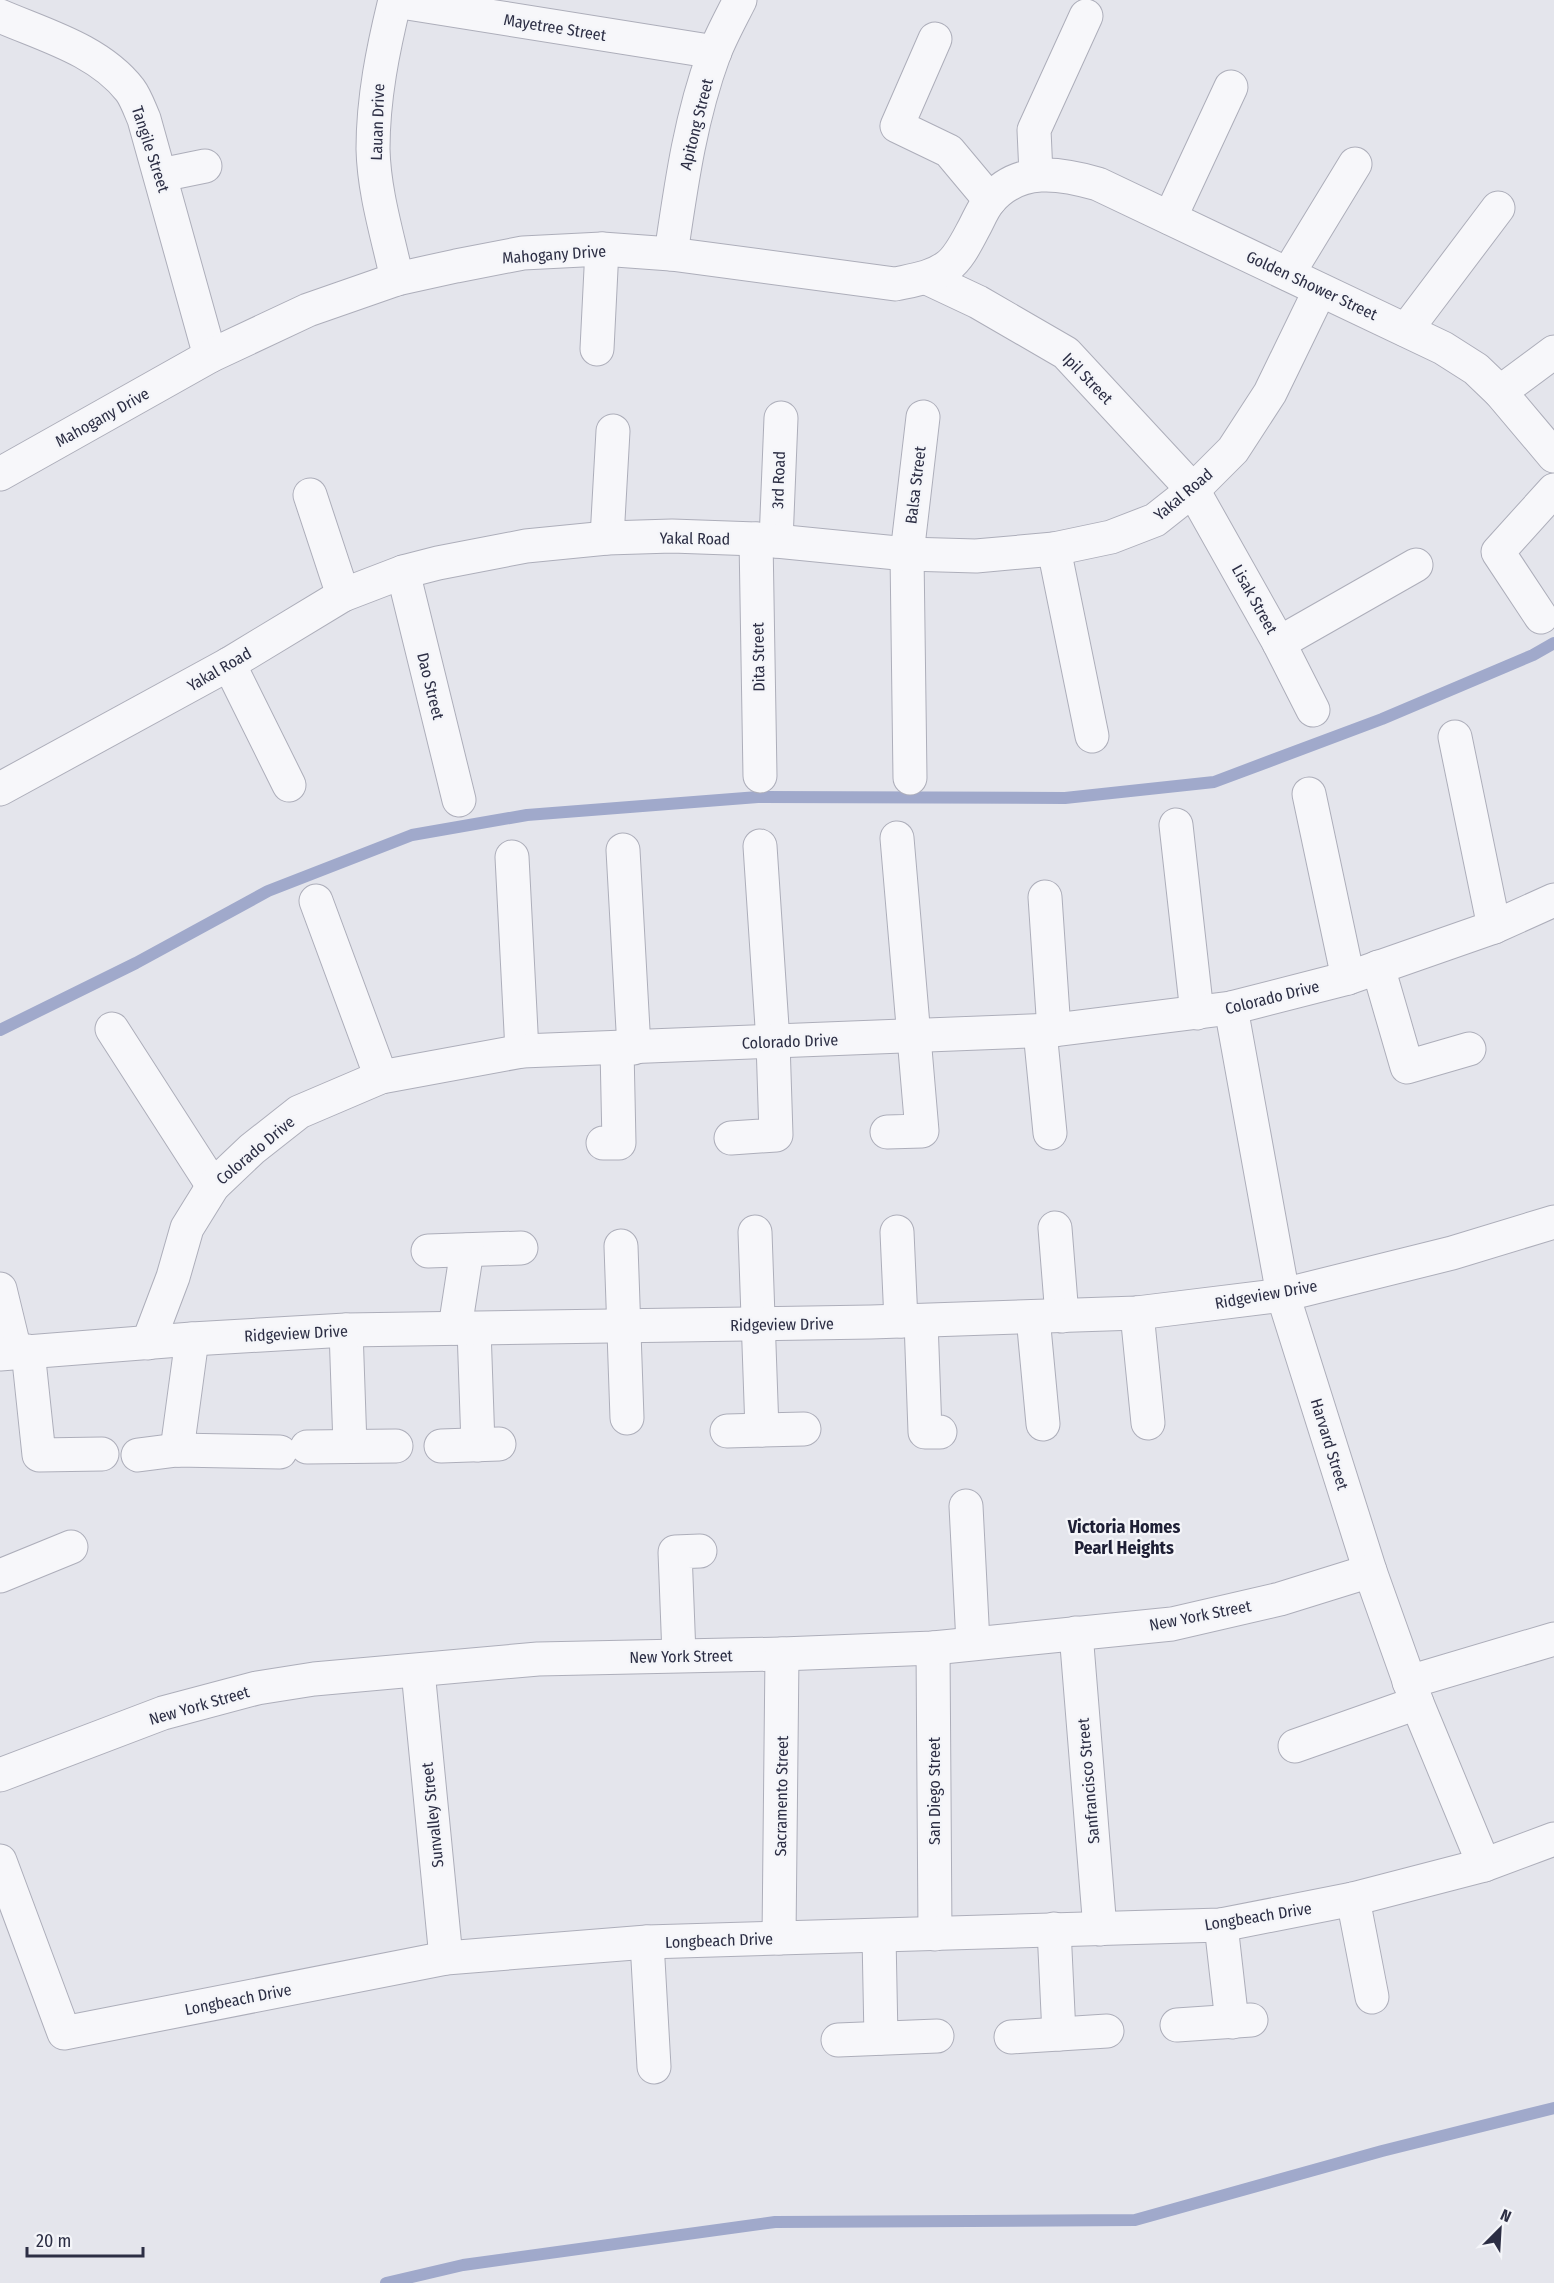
<svg xmlns="http://www.w3.org/2000/svg" width="1554" height="2283" viewBox="0 0 1554 2283" font-family="'Fira Sans Condensed',sans-serif">
<style>
.lines{fill:none;stroke-linecap:round;stroke-linejoin:round}
.stream{stroke:#a0a9cb;stroke-width:12}
.minor-casing{stroke:#adaeba;stroke-width:35}
.minor{stroke:#f7f7fa;stroke-width:33}
.labels{text-anchor:middle;stroke-width:4.5;stroke-linejoin:round;paint-order:stroke}
.street-label{font-size:16px;fill:#2c2e44;stroke:#f4f5f9}
.neighbourhood-label{font-size:18px;font-weight:bold;fill:#1e1f35;stroke:#f4f5f9}
</style>
<rect width="100%" height="100%" fill="#e4e5ec"/>
<g class="lines">
<g class="stream">
<polyline points="0,1030 136,963 268,891 412,835 527,815 758,797 1065,798 1214,782 1382,719 1533,655 1554,643"/>
<polyline points="386,2283 463,2265 775,2222 1135,2220 1382,2151 1554,2108"/>
</g>
<g class="minor-casing">
<g id="minor">
<path d="M395,0C383,49 373,98 373,149C374,193 388,237 397,279"/>
<polyline points="395,1 715,52"/>
<path d="M0,16C44,35 99,50 130,90C136,98 140,110 144,119L210,356"/>
<polyline points="935,39 897,126 949,151 990,200"/>
<polyline points="1036,174 1034,130 1086,16"/>
<polyline points="161,175 205,166"/>
<polyline points="1170,218 1231,87"/>
<path d="M671,254C681,186 690,119 714,54C721,36 731,18 740,0"/>
<polyline points="1288,274 1355,164"/>
<polyline points="927,278 978,302 1066,353 1193,490 1279,643 1313,710"/>
<polyline points="1406,330 1498,208"/>
<polyline points="597,349 602,249"/>
<polyline points="1500,392 1554,352"/>
<path d="M0,474L210,356L308,310L397,279L456,266L523,253L602,249L671,254L895,284C914,280 932,278 948,266C959,258 967,241 974,228C979,219 983,208 990,200C1019,166 1060,173 1098,184L1443,348L1476,369L1500,392L1554,456"/>
<polyline points="310,495 343,595"/>
<polyline points="607,538 613,431"/>
<polyline points="756,539 760,776"/>
<polyline points="776,541 781,418"/>
<polyline points="1054,549 1092,736"/>
<polyline points="403,572 459,800"/>
<polyline points="1541,617 1498,552 1554,490"/>
<polyline points="1279,643 1416,565"/>
<polyline points="229,664 289,785"/>
<polyline points="1455,737 1494,927"/>
<polyline points="910,778 907,554 923,417"/>
<polyline points="0,789 229,664 343,595 403,572 438,563 526,546 607,538 672,536 756,539 907,554 976,556 1054,549 1111,537 1155,520 1193,490 1233,450 1270,393 1320,290"/>
<polyline points="1309,794 1348,978"/>
<polyline points="1176,825 1197,1013"/>
<polyline points="623,850 634,1048"/>
<polyline points="512,857 522,1051"/>
<polyline points="1045,897 1054,1030"/>
<polyline points="316,901 381,1077"/>
<polyline points="1378,967 1407,1067 1469,1049"/>
<polyline points="1231,1008 1283,1295 1370,1571 1417,1703 1484,1865"/>
<polyline points="112,1029 213,1186"/>
<polyline points="1040,1031 1050,1133"/>
<polyline points="887,1132 922,1131 897,838"/>
<polyline points="731,1138 776,1135 773,1042 760,846"/>
<polyline points="603,1143 619,1143 617,1049"/>
<polyline points="1055,1228 1062,1316"/>
<polyline points="755,1232 762,1430"/>
<polyline points="897,1232 901,1321"/>
<polyline points="621,1246 627,1418"/>
<polyline points="428,1251 521,1248"/>
<polyline points="0,1289 15,1351"/>
<polyline points="1137,1313 1148,1423"/>
<polyline points="1033,1317 1043,1424"/>
<polyline points="921,1321 925,1432 940,1432"/>
<polyline points="455,1328 467,1250"/>
<polyline points="474,1329 478,1445"/>
<polyline points="346,1330 350,1446"/>
<polyline points="148,1343 173,1277 187,1228 213,1186 252,1149 299,1112 381,1077 522,1051 1054,1030 1231,1008 1348,978 1494,927 1554,900"/>
<polyline points="28,1351 39,1455 102,1454"/>
<polyline points="0,1354 192,1339 346,1330 871,1322 1137,1313 1283,1295 1452,1253 1554,1222"/>
<polyline points="727,1431 804,1429"/>
<polyline points="441,1446 499,1444"/>
<polyline points="307,1447 396,1446"/>
<polyline points="177,1450 192,1339"/>
<polyline points="138,1455 177,1450 280,1452"/>
<polyline points="966,1506 973,1643"/>
<polyline points="0,1576 71,1547"/>
<polyline points="1076,1633 1100,1929"/>
<polyline points="933,1648 935,1934"/>
<polyline points="679,1655 675,1552 700,1551"/>
<polyline points="418,1671 446,1958"/>
<polyline points="1409,1682 1554,1639"/>
<polyline points="1295,1746 1417,1703"/>
<polyline points="0,1775 163,1713 257,1688 314,1679 538,1659 782,1654 933,1648 1172,1624 1280,1599 1370,1571"/>
<polyline points="0,1861 64,2033 446,1958 647,1942 1221,1925 1353,1899 1484,1865 1554,1839"/>
<polyline points="1353,1899 1372,1997"/>
<polyline points="1221,1925 1232,2022"/>
<polyline points="1054,1929 1059,2034"/>
<polyline points="879,1936 881,2038"/>
<polyline points="779,1938 782,1654"/>
<polyline points="647,1942 654,2067"/>
<polyline points="1177,2025 1251,2020"/>
<polyline points="1011,2037 1107,2031"/>
<polyline points="838,2040 937,2036"/>
</g>
</g>
<use href="#minor" class="minor"/>
</g>
<g class="labels">
<g class="street-label">
<text transform="translate(555 27) rotate(9)" y="6">Mayetree Street</text>
<text transform="translate(377 122) rotate(-88)" y="6">Lauan Drive</text>
<text transform="translate(696 124) rotate(-76)" y="6">Apitong Street</text>
<text transform="translate(151 149) rotate(72)" y="6">Tangile Street</text>
<text transform="translate(554 254) rotate(-4)" y="6">Mahogany Drive</text>
<text transform="translate(1312 285) rotate(25)" y="6">Golden Shower Street</text>
<text transform="translate(1088 378) rotate(46)" y="6">Ipil Street</text>
<text transform="translate(102 417) rotate(-29)" y="6">Mahogany Drive</text>
<text transform="translate(778 480) rotate(-88)" y="6">3rd Road</text>
<text transform="translate(915 485) rotate(-83)" y="6">Balsa Street</text>
<text transform="translate(1183 494) rotate(-40)" y="6">Yakal Road</text>
<text transform="translate(695 538) rotate(1)" y="6">Yakal Road</text>
<text transform="translate(1255 599) rotate(61)" y="6">Lisak Street</text>
<text transform="translate(758 657) rotate(-91)" y="6">Dita Street</text>
<text transform="translate(219 669) rotate(-30)" y="6">Yakal Road</text>
<text transform="translate(431 686) rotate(76)" y="6">Dao Street</text>
<text transform="translate(1272 997) rotate(-14)" y="6">Colorado Drive</text>
<text transform="translate(790 1041) rotate(-2)" y="6">Colorado Drive</text>
<text transform="translate(255 1150) rotate(-40)" y="6">Colorado Drive</text>
<text transform="translate(1266 1294) rotate(-10)" y="6">Ridgeview Drive</text>
<text transform="translate(782 1324) rotate(-1)" y="6">Ridgeview Drive</text>
<text transform="translate(296 1333) rotate(-3)" y="6">Ridgeview Drive</text>
<text transform="translate(1330 1444) rotate(73)" y="6">Harvard Street</text>
<text transform="translate(1200 1615) rotate(-11)" y="6">New York Street</text>
<text transform="translate(681 1656) rotate(-1)" y="6">New York Street</text>
<text transform="translate(199 1705) rotate(-16)" y="6">New York Street</text>
<text transform="translate(1088 1781) rotate(-95)" y="6">Sanfrancisco Street</text>
<text transform="translate(934 1791) rotate(-90)" y="6">San Diego Street</text>
<text transform="translate(781 1796) rotate(-89)" y="6">Sacramento Street</text>
<text transform="translate(432 1815) rotate(-96)" y="6">Sunvalley Street</text>
<text transform="translate(1258 1916) rotate(-9)" y="6">Longbeach Drive</text>
<text transform="translate(719 1940) rotate(-2)" y="6">Longbeach Drive</text>
<text transform="translate(238 1999) rotate(-11)" y="6">Longbeach Drive</text>
</g>
<g class="neighbourhood-label">
<text x="1124" y="1533">Victoria Homes<tspan x="1124" dy="21">Pearl Heights</tspan></text>
</g>
</g>
<g transform="translate(1500 2229) rotate(24)" stroke="#f4f5f9" stroke-width="4.5" paint-order="stroke">
<path d="M0-4.5L10 22L0 15L-10 22Z" fill="#2c2e44"/>
<text y="-9" font-size="16" font-weight="bold" text-anchor="middle" fill="#2c2e44">N</text>
</g>
<path d="M27 2247v9h116v-9" fill="none" stroke="#2c2e44" stroke-width="3"/>
<text x="36" y="2247" font-size="18" fill="#2c2e44" stroke="#f4f5f9" stroke-width="4.5" paint-order="stroke">20 m</text>
</svg>
